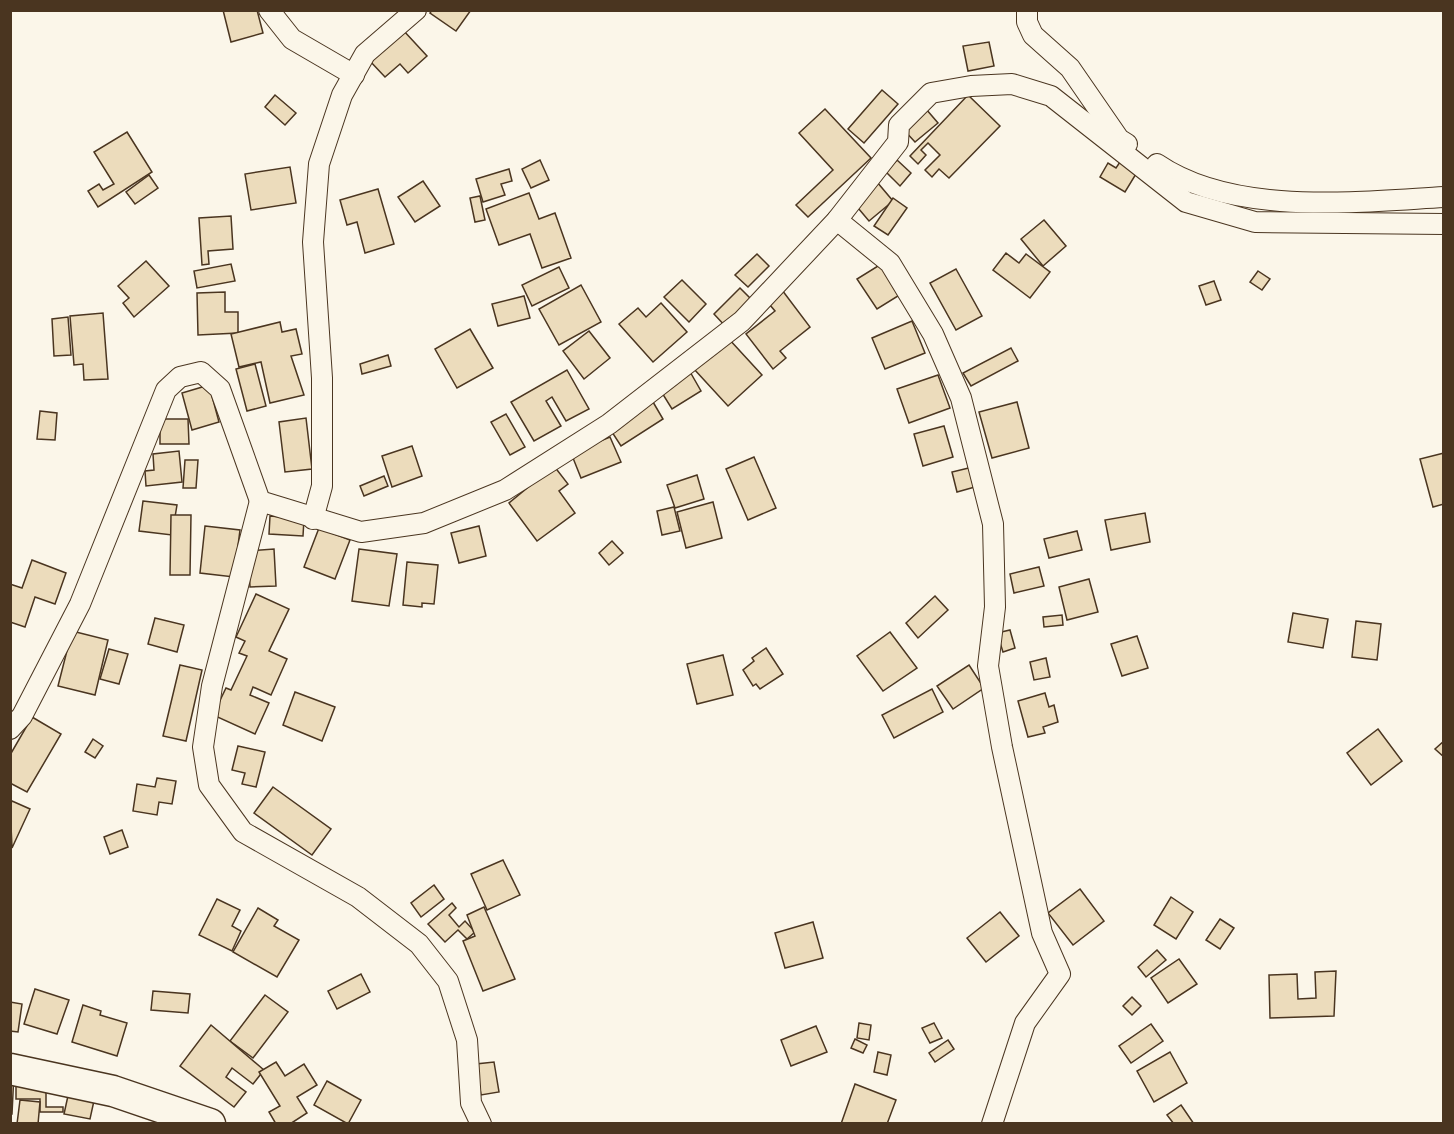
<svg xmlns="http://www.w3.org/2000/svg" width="1454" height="1134" viewBox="0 0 1454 1134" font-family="'Fira Sans Condensed',sans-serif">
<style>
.building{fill:#ecdcbc;stroke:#4a3520;stroke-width:1.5}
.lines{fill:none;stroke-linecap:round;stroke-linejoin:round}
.street-casing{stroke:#4a3520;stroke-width:22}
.primary-casing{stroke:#4a3520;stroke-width:33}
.street{stroke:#fbf6e9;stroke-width:20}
.primary{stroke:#fbf6e9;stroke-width:30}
</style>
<rect width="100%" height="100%" fill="#fbf6e9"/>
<g class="building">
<polygon points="223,10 257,10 263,33 231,42"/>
<polygon points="432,10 471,10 456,31 430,13"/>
<polygon points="403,30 427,56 408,73 400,64 385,77 369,60"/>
<polygon points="989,42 994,66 968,71 963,46"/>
<polygon points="882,90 898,104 864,143 848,129"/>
<polygon points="275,95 296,113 285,125 265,107"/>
<polygon points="968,95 1000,126 949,178 939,169 932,177 925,170 940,155 928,143 921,150 926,155 918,164 910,156"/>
<polygon points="825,109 871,158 808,217 796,205 833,170 799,133"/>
<polygon points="926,109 938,123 915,142 903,129"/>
<polygon points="127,132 152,172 98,207 88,191 99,184 103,190 114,184 94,152"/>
<polygon points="1122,159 1139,169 1125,192 1100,177 1108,163 1116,168"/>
<polygon points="540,160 549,180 531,188 522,169"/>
<polygon points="897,160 911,173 900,186 886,172"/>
<polygon points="290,167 296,203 251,210 245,174"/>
<polygon points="509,169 512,181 501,184 505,195 483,202 476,179"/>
<polygon points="149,175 158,188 135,204 126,192"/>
<polygon points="423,181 440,206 415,222 398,197"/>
<polygon points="877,182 893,201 869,221 853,202"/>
<polygon points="378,189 394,244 365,253 357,222 347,225 340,200"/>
<polygon points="529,193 539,219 555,213 571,258 542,268 530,234 499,245 486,209"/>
<polygon points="480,196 485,220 475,222 470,198"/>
<polygon points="893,198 907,208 888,235 874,226"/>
<polygon points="231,216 233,249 208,251 209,264 202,265 199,218"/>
<polygon points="1044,220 1066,246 1043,266 1021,239"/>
<polygon points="1006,253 1019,263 1026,254 1050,272 1030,298 993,270"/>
<polygon points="757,254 769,266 748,287 735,275"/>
<polygon points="146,261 169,286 134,317 123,303 129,298 118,286"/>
<polygon points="886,261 906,291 877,309 857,279"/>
<polygon points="231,264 235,281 197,288 194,271"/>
<polygon points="559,267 569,288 532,306 522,285"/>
<polygon points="956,269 982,316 956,330 930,283"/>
<polygon points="1258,271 1270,279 1262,290 1250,282"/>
<polygon points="682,280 706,304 689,322 664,297"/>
<polygon points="1214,281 1221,300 1206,305 1199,286"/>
<polygon points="581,285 601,322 559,345 539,309"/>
<polygon points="779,286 810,327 780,351 786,358 773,369 746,334 775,311 764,298"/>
<polygon points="740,288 754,302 727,328 714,314"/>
<polygon points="225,292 225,312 238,312 238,333 198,335 197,293"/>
<polygon points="524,296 530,318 498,326 492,304"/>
<polygon points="661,303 687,332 653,362 619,324 638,308 646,317"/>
<polygon points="103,313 108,379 84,380 83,364 74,365 70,316"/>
<polygon points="68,317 71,355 54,356 52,319"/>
<polygon points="912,321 925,353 885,369 872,338"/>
<polygon points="280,322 282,332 296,329 302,354 291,356 304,395 270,403 261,362 239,367 231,334"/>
<polygon points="470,329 493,368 457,388 435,349"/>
<polygon points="589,331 610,358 584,379 563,351"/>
<polygon points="728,338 762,375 728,406 694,369"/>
<polygon points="1011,348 1018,361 971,386 963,373"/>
<polygon points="388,355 391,366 362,374 360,364"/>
<polygon points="255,364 266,406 247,411 236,369"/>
<polygon points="567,370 589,409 566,421 552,397 546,401 561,426 534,441 511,402"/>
<polygon points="689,370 701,391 672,409 659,388"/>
<polygon points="938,375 950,408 909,423 897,389"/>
<polygon points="209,385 219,422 192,430 182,393"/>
<polygon points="653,402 663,419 621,446 610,429"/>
<polygon points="1017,402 1029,448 992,458 979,412"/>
<polygon points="40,411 57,413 55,440 37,439"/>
<polygon points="506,414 525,447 510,455 491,422"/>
<polygon points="306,418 312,469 285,472 279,422"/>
<polygon points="160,419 188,419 189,444 160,444"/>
<polygon points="944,426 953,457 923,466 914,434"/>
<polygon points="610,437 621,462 581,478 571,453"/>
<polygon points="412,446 422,476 392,487 382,456"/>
<polygon points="179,451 182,482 146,486 145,471 154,470 153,454"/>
<polygon points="1444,453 1444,504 1433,507 1420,459"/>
<polygon points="754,457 776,508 748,520 726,469"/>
<polygon points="185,460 198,460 196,488 183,488"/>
<polygon points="554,466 568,484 559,491 575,513 537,541 509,503"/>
<polygon points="977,466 982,485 957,492 952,472"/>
<polygon points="697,475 704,499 675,508 667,485"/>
<polygon points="384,476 388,486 364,496 360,486"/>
<polygon points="143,501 177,505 172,535 139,531"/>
<polygon points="713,502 722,538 686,548 677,512"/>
<polygon points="674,507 680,531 662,535 657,511"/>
<polygon points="1145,513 1150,542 1111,550 1105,520"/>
<polygon points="171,515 191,515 190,575 170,575"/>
<polygon points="270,516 304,519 303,536 269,534"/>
<polygon points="205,526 240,530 234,577 200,573"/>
<polygon points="479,526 486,556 459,563 451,533"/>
<polygon points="319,528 350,540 335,579 304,567"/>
<polygon points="1077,531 1082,550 1049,558 1044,539"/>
<polygon points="612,541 623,553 609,565 599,553"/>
<polygon points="274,549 276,586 250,587 248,551"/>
<polygon points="359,549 397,554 389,606 352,601"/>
<polygon points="32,560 66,573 55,604 35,597 25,627 10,622 10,584 22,588"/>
<polygon points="407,562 438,565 434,604 422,603 422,607 403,605"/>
<polygon points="1039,567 1044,586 1014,593 1010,574"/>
<polygon points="1089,579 1098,612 1067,620 1059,587"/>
<polygon points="256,594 289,609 269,651 287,659 271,695 253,687 250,695 269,703 255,734 213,715 226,688 231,690 247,656 239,653 245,641 236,637"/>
<polygon points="935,596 948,610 918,638 906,623"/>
<polygon points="1293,613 1328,619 1323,648 1288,642"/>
<polygon points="1062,615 1063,625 1044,627 1043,617"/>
<polygon points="155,618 184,625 177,652 148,644"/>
<polygon points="1356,621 1381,624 1377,660 1352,657"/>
<polygon points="1010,630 1015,648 1003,652 997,633"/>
<polygon points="72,631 108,640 95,695 58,686"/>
<polygon points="890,632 917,668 883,691 857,656"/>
<polygon points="1137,636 1148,668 1122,676 1111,644"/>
<polygon points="766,648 783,674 760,689 756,684 753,686 743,670 754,661 752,658"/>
<polygon points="109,649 128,654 119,684 100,679"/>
<polygon points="723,655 733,695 697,704 687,664"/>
<polygon points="1046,658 1050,677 1034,680 1030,662"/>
<polygon points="180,665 202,670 186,741 163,736"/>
<polygon points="969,665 984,688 953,709 937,686"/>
<polygon points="932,689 943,712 894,738 882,715"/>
<polygon points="295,692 335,707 322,741 283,725"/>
<polygon points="1045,693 1049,707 1054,705 1058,722 1043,727 1045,733 1028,737 1018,701"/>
<polygon points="32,717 61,734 27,792 10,783 10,755"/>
<polygon points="1378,729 1402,761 1371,785 1347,753"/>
<polygon points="93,739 103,746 95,758 85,752"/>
<polygon points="1444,741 1444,757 1435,749"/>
<polygon points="238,746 265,752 256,787 242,784 245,773 232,770"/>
<polygon points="157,778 176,781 172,804 159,802 157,815 133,811 137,784 155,787"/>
<polygon points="273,787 331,829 312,855 254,813"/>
<polygon points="12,801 30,809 12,848 10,804"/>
<polygon points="122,830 128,847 110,854 104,837"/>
<polygon points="503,860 520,895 487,910 471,874"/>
<polygon points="434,885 444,899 421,917 411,903"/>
<polygon points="1080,889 1104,921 1073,945 1048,913"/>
<polygon points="1171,897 1193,912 1176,939 1154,925"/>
<polygon points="217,899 240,910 232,926 241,931 232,951 199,935"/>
<polygon points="452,903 456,908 449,915 459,927 465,921 475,932 467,939 458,930 445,942 428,924"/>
<polygon points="484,907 515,979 483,991 463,941 475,936 467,915"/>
<polygon points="258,908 278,920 274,926 299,940 277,977 233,952"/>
<polygon points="1000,912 1019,936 986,962 967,938"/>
<polygon points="1220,919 1234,928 1220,949 1206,940"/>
<polygon points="813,922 823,958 785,968 775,933"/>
<polygon points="1157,950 1166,960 1146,977 1138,967"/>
<polygon points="1179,959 1197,984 1168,1003 1151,978"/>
<polygon points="1336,971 1334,1016 1270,1018 1269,975 1297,974 1298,999 1316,998 1315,972"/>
<polygon points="361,974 370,992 337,1009 328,991"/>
<polygon points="35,989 69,1000 57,1034 24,1024"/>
<polygon points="153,991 190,994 188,1013 151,1010"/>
<polygon points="265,995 288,1012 253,1058 230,1041"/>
<polygon points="1132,997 1141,1006 1132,1015 1123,1006"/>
<polygon points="10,1002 22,1004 18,1032 10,1031"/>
<polygon points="83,1005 101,1011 100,1015 127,1023 117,1056 72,1042"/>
<polygon points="859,1023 871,1025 869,1040 857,1038"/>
<polygon points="934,1023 942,1038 930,1043 922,1028"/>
<polygon points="1151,1024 1163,1041 1131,1063 1119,1046"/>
<polygon points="211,1025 264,1070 253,1084 232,1068 226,1077 246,1092 234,1107 180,1066"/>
<polygon points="816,1026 827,1052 791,1066 781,1040"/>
<polygon points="855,1039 867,1045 863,1053 851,1048"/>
<polygon points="948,1040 954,1049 935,1062 929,1053"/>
<polygon points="878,1052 891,1055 887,1075 874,1072"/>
<polygon points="1170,1052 1187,1083 1154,1102 1137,1071"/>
<polygon points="276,1062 285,1076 304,1064 317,1085 297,1097 307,1113 290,1124 276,1124 269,1112 280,1106 259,1072"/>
<polygon points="494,1062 499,1092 481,1095 476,1064"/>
<polygon points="10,1073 14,1073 12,1114 10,1114"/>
<polygon points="16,1077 46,1077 46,1107 63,1107 63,1112 40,1112 40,1099 16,1099"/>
<polygon points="327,1081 361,1100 348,1124 314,1105"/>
<polygon points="71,1082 97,1087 90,1119 64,1114"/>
<polygon points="855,1084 896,1100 887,1124 841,1124"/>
<polygon points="20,1100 40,1102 38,1124 17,1124"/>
<polygon points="1181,1105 1194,1124 1174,1124 1167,1115"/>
</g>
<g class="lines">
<g class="street-casing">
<g id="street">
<polyline points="269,10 292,39 354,75"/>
<polyline points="1027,10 1027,22 1033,35 1070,68 1119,139 1127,144"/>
<path d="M1157,164C1233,216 1355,202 1444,197"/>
<polyline points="837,220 890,263 933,334 961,398 993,524 995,607 988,666 1002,747 1042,933 1060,974 1025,1023 992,1124"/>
<polyline points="260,501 212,686 203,747 209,785 243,832 358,897 419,944 448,981 467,1040 471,1103 481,1124"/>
<polyline points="313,519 322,486 322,378 313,242 319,164 342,95 365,54 416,10"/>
<polyline points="10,729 22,716 80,604 166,390 180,377 201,372 220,389 260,501 361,532 424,523 505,490 609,424 742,321 837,220 898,142 899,125 931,93 971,86 1012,84 1051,96 1186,202 1255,222 1444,224"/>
</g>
</g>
<g class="primary-casing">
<polyline id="primary" points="10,1069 113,1091 210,1124"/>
</g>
<use href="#street" class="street"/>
<use href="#primary" class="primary"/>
</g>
<rect width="1454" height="1134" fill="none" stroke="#4a3520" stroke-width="24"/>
</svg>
